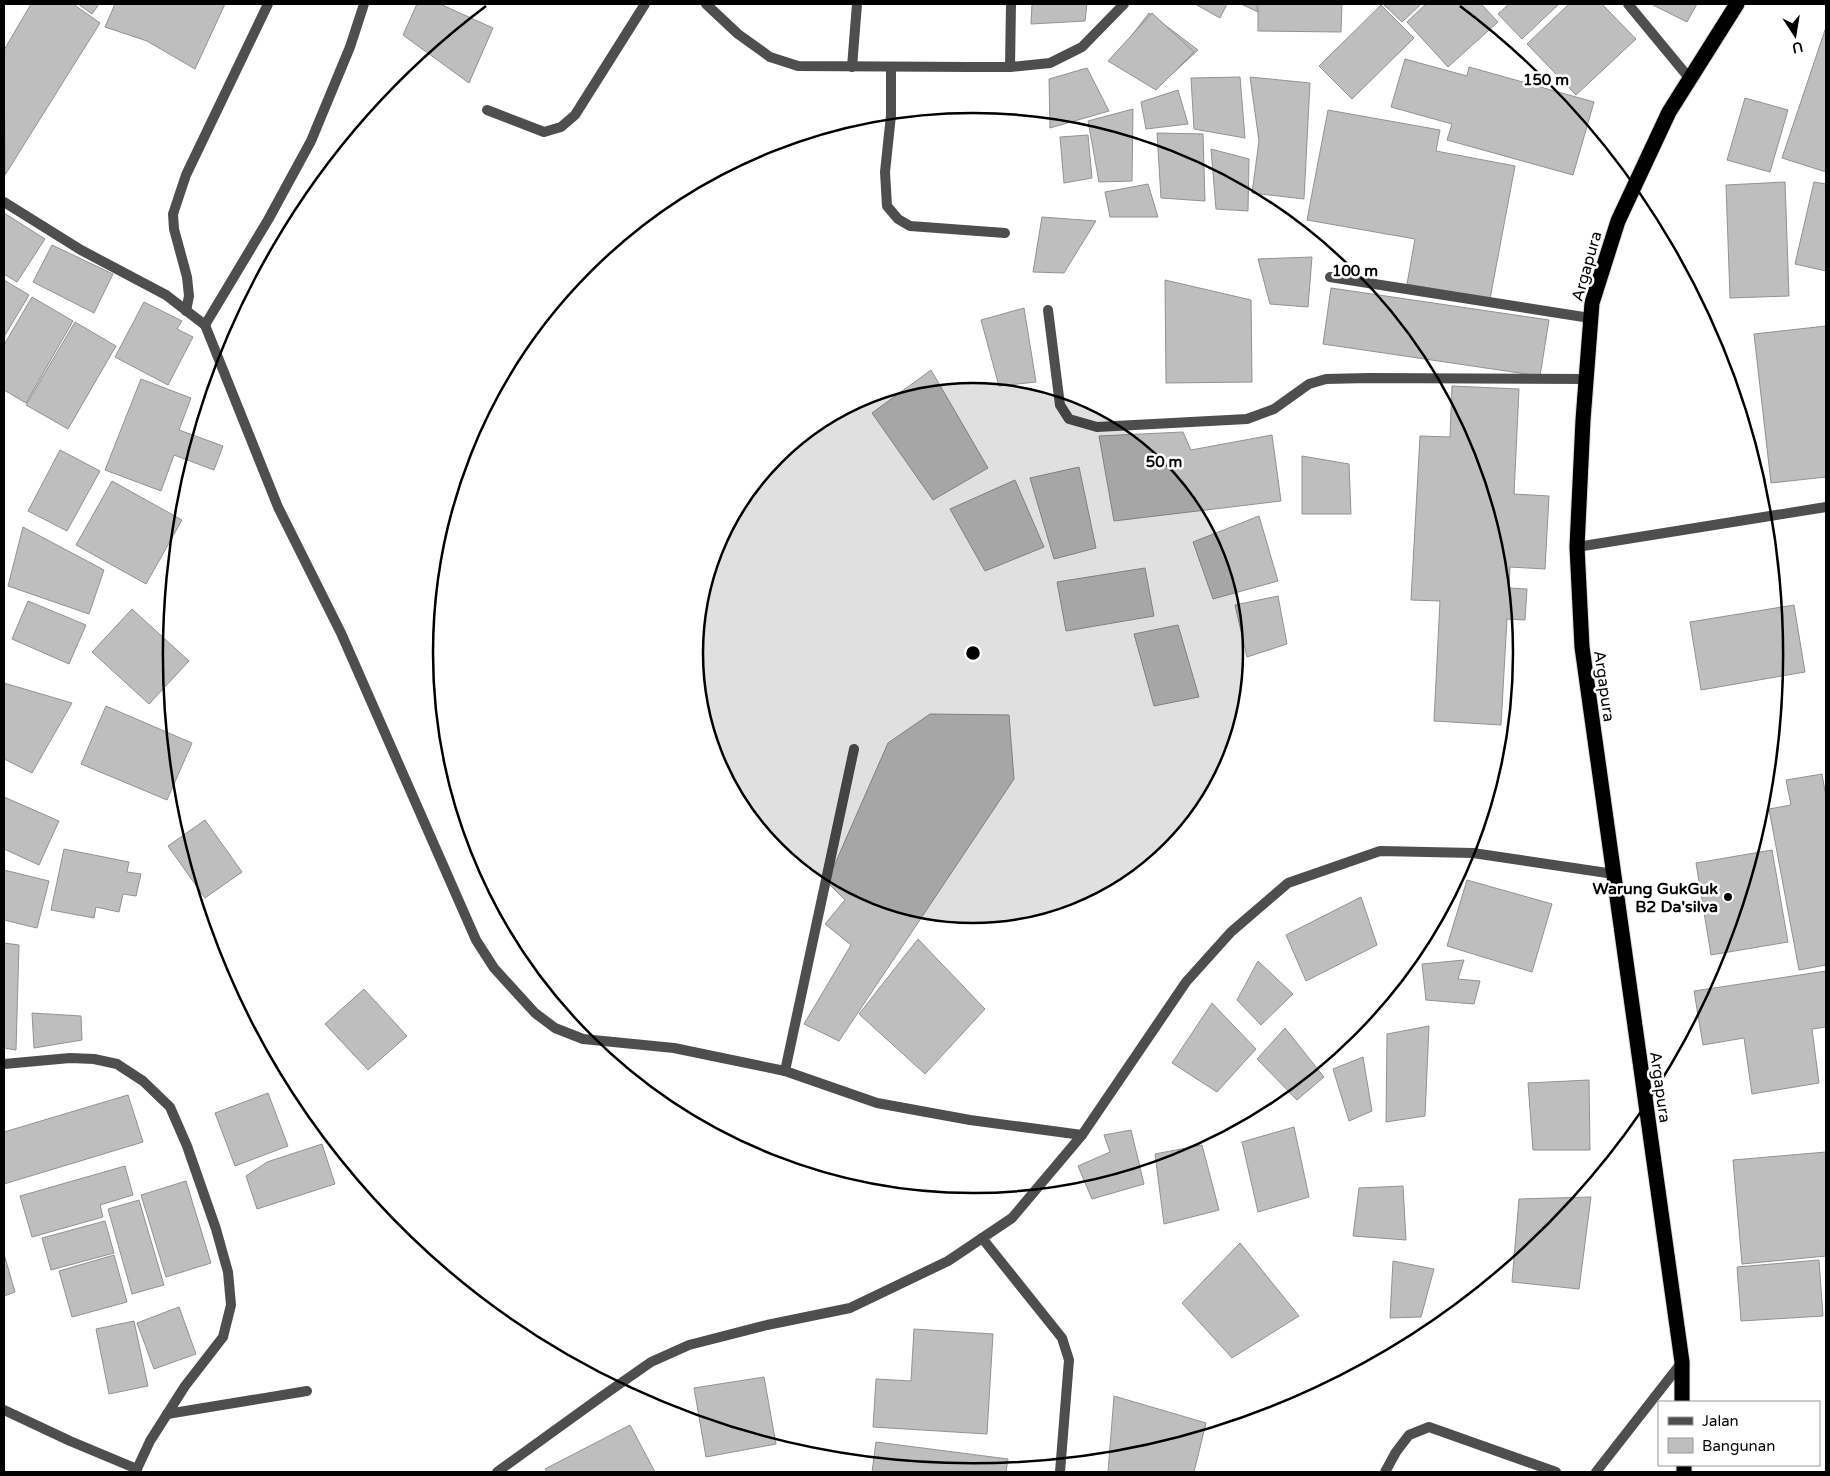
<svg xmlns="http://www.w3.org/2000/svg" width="1830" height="1476" viewBox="0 0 1830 1476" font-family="'Varela Round',sans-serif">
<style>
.building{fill:#bebebe;stroke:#929292}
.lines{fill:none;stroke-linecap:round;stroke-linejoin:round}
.highway-casing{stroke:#dbdbdb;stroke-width:17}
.lane{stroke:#4e4e4e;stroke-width:10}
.street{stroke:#4e4e4e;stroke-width:10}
.highway{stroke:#000;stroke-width:15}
.ring{fill:none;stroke:#000;stroke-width:2.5}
.poi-dot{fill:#000;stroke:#fff;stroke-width:2}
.labels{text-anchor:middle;stroke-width:5;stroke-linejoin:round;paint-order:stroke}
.street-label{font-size:16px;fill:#000;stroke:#fff}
.poi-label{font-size:16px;font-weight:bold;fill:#000;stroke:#fff;text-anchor:end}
.centre{fill:#000;stroke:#fff;stroke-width:2.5}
.ring-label{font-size:15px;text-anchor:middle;font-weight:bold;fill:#000;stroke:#fff;stroke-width:5;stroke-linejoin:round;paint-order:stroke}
</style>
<rect width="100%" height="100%" fill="#fff"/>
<g class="building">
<polygon points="31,4 73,4 100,23 5,175 4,50"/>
<polygon points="78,4 99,4 92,14"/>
<polygon points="115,4 225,4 195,69 147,41 105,27"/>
<polygon points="417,4 440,4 493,28 469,83 403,35"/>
<polygon points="1032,4 1087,4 1085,21 1031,24"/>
<polygon points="1195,4 1227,4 1220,18"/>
<polygon points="1241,4 1256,4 1258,12"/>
<polygon points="1258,4 1342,4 1341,32 1258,31"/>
<polygon points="1383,4 1421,4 1402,22"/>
<polygon points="1426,4 1481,4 1498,22 1448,67 1407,22"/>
<polygon points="1509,4 1559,4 1522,39 1498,14"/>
<polygon points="1569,4 1602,4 1636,39 1576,95 1527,44"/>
<polygon points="1651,4 1697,4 1687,22"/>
<polygon points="1381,5 1414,38 1352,99 1319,66"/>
<polygon points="1149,13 1198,50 1158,87 1112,61"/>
<polygon points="1152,13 1194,52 1156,90 1108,61"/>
<polygon points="1826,27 1826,172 1782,158"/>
<polygon points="1405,59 1467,76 1469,67 1594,102 1573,175 1447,140 1452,124 1391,107"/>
<polygon points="1087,68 1109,111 1050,128 1049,79"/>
<polygon points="1240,77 1245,138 1194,129 1191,78"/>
<polygon points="1250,77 1310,83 1304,199 1252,193 1259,141"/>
<polygon points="1178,90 1188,124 1146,129 1141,102"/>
<polygon points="1745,98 1788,110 1770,172 1727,160"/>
<polygon points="1133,109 1132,181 1099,182 1088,121"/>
<polygon points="1328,110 1440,130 1436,151 1515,166 1490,299 1407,284 1415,239 1307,220"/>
<polygon points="1157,133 1203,134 1205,201 1161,198"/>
<polygon points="1088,135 1092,178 1064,183 1060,137"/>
<polygon points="1211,149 1249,159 1248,211 1216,209"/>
<polygon points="1785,182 1789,296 1730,298 1726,185"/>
<polygon points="1814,182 1826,184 1826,271 1795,264"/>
<polygon points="1148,184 1158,217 1110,217 1105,192"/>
<polygon points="4,213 45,239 17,282 4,274"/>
<polygon points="1042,217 1096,221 1064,273 1033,272"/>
<polygon points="52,245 113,274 94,313 33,282"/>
<polygon points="1312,257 1308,307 1270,304 1258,259"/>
<polygon points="4,280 29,295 4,337"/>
<polygon points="1165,280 1251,300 1252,382 1166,383"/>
<polygon points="1331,288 1549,320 1540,376 1323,344"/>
<polygon points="32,297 73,321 26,403 4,390 4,345"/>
<polygon points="144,302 182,321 177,329 193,337 168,385 115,357"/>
<polygon points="1024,308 1036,382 999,386 981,320"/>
<polygon points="75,322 116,346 68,429 26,405"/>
<polygon points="1826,326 1826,477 1771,483 1754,334"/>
<polygon points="931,370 988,468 933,500 872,413"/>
<polygon points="141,379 191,398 179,430 223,446 214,470 174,455 161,491 105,470"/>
<polygon points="1452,386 1519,389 1514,494 1549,496 1545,569 1510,567 1509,588 1527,589 1525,620 1507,619 1501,725 1434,721 1440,601 1411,600 1420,436 1450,437"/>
<polygon points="1183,432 1191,450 1272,435 1281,501 1114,521 1099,436"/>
<polygon points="60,450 100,471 67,531 28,511"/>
<polygon points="1302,456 1349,464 1351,514 1302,514"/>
<polygon points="1079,467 1096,548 1054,559 1030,478"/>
<polygon points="1015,480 1044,547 985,571 950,509"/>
<polygon points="112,481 182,520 146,584 76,545"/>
<polygon points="1259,516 1278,581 1213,599 1193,542"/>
<polygon points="23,527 104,570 89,614 8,586"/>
<polygon points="1145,568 1154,616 1066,631 1057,582"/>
<polygon points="1278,596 1287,644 1247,657 1235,605"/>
<polygon points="28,601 86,625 69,664 12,639"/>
<polygon points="1794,605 1805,672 1701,690 1690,622"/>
<polygon points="132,609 189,661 149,704 92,652"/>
<polygon points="1178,625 1199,697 1154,706 1134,634"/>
<polygon points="4,683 72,703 32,773 4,759"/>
<polygon points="106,706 192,743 167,800 81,764"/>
<polygon points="930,714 1009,715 1014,779 839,1041 804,1024 851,945 825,924 845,900 827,882 888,743"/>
<polygon points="1822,774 1826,797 1826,965 1799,970 1769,809 1791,805 1786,780"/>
<polygon points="4,797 59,821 39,865 4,849"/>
<polygon points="205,820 242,872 205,898 168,846"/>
<polygon points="64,849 129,862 127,872 141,874 136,896 123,894 119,912 96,907 94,918 51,910"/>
<polygon points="1772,850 1788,942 1711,955 1696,863"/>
<polygon points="4,870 49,881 37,928 4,920"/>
<polygon points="1467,880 1552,904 1532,972 1447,946"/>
<polygon points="1361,897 1377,945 1306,981 1286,935"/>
<polygon points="918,939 985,1009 925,1074 859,1014"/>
<polygon points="4,943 19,945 16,1050 4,1048"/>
<polygon points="1464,960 1458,979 1480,981 1474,1004 1426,1000 1422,964"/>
<polygon points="1258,961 1293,994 1261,1025 1237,1000"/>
<polygon points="1826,971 1826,1027 1812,1029 1819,1083 1752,1094 1744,1038 1703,1045 1694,991"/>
<polygon points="364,989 407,1036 368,1070 325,1024"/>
<polygon points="1212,1003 1256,1049 1217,1092 1172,1063"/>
<polygon points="32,1013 81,1016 82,1040 34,1048"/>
<polygon points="1429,1026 1425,1116 1386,1122 1387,1034"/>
<polygon points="1285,1028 1324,1077 1297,1100 1257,1059"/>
<polygon points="1363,1057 1372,1111 1349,1121 1333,1069"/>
<polygon points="1589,1080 1590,1150 1533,1150 1528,1083"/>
<polygon points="268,1093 288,1146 235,1166 215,1113"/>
<polygon points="128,1095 143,1142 4,1184 4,1132"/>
<polygon points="1294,1127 1309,1197 1258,1212 1242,1142"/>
<polygon points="1131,1130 1144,1184 1092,1199 1078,1166 1110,1152 1104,1135"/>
<polygon points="322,1144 335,1184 257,1209 246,1176 267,1162"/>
<polygon points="1202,1145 1219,1210 1164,1224 1155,1154"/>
<polygon points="1826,1152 1826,1256 1742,1264 1733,1160"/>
<polygon points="125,1166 133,1195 100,1205 103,1217 32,1237 20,1196"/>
<polygon points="186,1181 211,1263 166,1277 141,1195"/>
<polygon points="1403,1186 1406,1240 1353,1236 1359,1188"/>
<polygon points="1591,1197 1579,1289 1512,1282 1519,1199"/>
<polygon points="139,1200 164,1285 132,1294 108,1209"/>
<polygon points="105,1221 114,1253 51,1270 42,1238"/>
<polygon points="1240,1243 1299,1316 1232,1358 1182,1303"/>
<polygon points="4,1254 15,1292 4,1296"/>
<polygon points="114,1255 127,1302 72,1317 59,1271"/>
<polygon points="1819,1260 1823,1316 1741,1321 1737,1267"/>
<polygon points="1393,1261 1434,1269 1421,1317 1390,1318"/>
<polygon points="179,1307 196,1354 154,1369 137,1323"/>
<polygon points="134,1321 148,1386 109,1394 96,1329"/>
<polygon points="914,1329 993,1334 987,1434 873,1427 876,1379 911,1381"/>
<polygon points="764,1377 776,1444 706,1457 694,1388"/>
<polygon points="1114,1396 1206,1423 1194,1472 1108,1472"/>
<polygon points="630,1425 655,1472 547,1472 545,1469"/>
<polygon points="876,1442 1008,1459 1006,1472 872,1472"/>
</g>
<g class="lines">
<g class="highway-casing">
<g id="highway">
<polyline points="1682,1402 1682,1362 1582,647 1577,547 1583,420 1592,303 1618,221 1669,112 1737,4"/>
<polyline points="1684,1465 1684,1472"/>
</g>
</g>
<g class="lane">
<polyline points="487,110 544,132 561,127 575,115 645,4"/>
<polyline points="1330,277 1590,318"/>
<polyline points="186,311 189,296 187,277 174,229 173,214 186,175 268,4"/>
</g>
<g class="street">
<polyline points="706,4 738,34 770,57 798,66 970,67 1010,67 1050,63 1082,47 1124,4"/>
<polyline points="1628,4 1690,79"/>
<polyline points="852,67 857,4"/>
<polyline points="891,67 891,115 885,172 887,206 898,219 910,226 1005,233"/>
<polyline points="1010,67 1011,4"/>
<polyline points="4,202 81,250 166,295 205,325 278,507 341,633 476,940 494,968 535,1013 555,1028 583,1039 674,1048 785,1071 877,1103 970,1120 1082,1135"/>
<polyline points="1048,310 1060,405 1069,419 1097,427 1247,419 1274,409 1309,384 1326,379 1369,378 1586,379"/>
<polyline points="205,325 268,220 311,141 350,47 364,4"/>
<polyline points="1577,547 1826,507"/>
<polyline points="4,1064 70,1058 94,1059 117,1064 143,1081 170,1107 187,1146 216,1229 228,1272 231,1305 223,1337 185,1386 150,1441 137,1469 137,1472"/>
<polyline points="785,1071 854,749"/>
<polyline points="982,1238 1062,1338 1069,1360 1060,1472"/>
<polyline points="4,1410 70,1441 137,1469"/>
<polyline points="167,1414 307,1391"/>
<polyline points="497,1472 601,1397 651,1362 689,1345 767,1325 850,1308 948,1261 1012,1218 1082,1135 1186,982 1231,932 1288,883 1380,851 1473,853 1614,874"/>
<polyline points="1385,1472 1396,1452 1409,1435 1429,1427 1556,1472"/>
<polyline points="1596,1472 1682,1362"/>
</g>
<use href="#highway" class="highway"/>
</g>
<circle cx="973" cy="653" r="270" fill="#000" fill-opacity=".12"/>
<g class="ring">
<circle cx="973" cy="653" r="270"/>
<circle cx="973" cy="653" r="540"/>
<path d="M1460 6A810 810 0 1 1 486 6"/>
</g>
<circle class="poi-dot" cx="1728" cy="897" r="5"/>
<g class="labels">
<g class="street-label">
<text transform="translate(1586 266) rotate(-74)" y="6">Argapura</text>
<text transform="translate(1605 686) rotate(82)" y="6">Argapura</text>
<text transform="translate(1661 1087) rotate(82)" y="6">Argapura</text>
</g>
<g class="poi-label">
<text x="1718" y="894">Warung GukGuk<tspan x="1718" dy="18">B2 Da'silva</tspan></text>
</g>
</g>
<circle cx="973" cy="653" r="8" class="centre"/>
<g class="ring-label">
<text x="1546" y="85">150 m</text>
<text x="1355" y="276">100 m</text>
<text x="1164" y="467">50 m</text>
</g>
<rect width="1830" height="1476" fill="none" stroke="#000000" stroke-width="10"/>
<rect x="1658" y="1401" width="162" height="65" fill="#ffffff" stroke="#999999"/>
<rect x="1668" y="1417" width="25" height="8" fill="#4e4e4e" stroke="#999999"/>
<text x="1702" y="1426" font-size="15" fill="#000000">Jalan</text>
<rect x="1668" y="1438" width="25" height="15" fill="#bebebe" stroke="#999999"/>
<text x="1702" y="1451" font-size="15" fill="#000000">Bangunan</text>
<g transform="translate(1795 35) rotate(168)" stroke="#ffffff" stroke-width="4" paint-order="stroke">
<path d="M0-4L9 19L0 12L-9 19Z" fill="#000000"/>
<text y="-8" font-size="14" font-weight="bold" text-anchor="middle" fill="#000000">U</text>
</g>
</svg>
